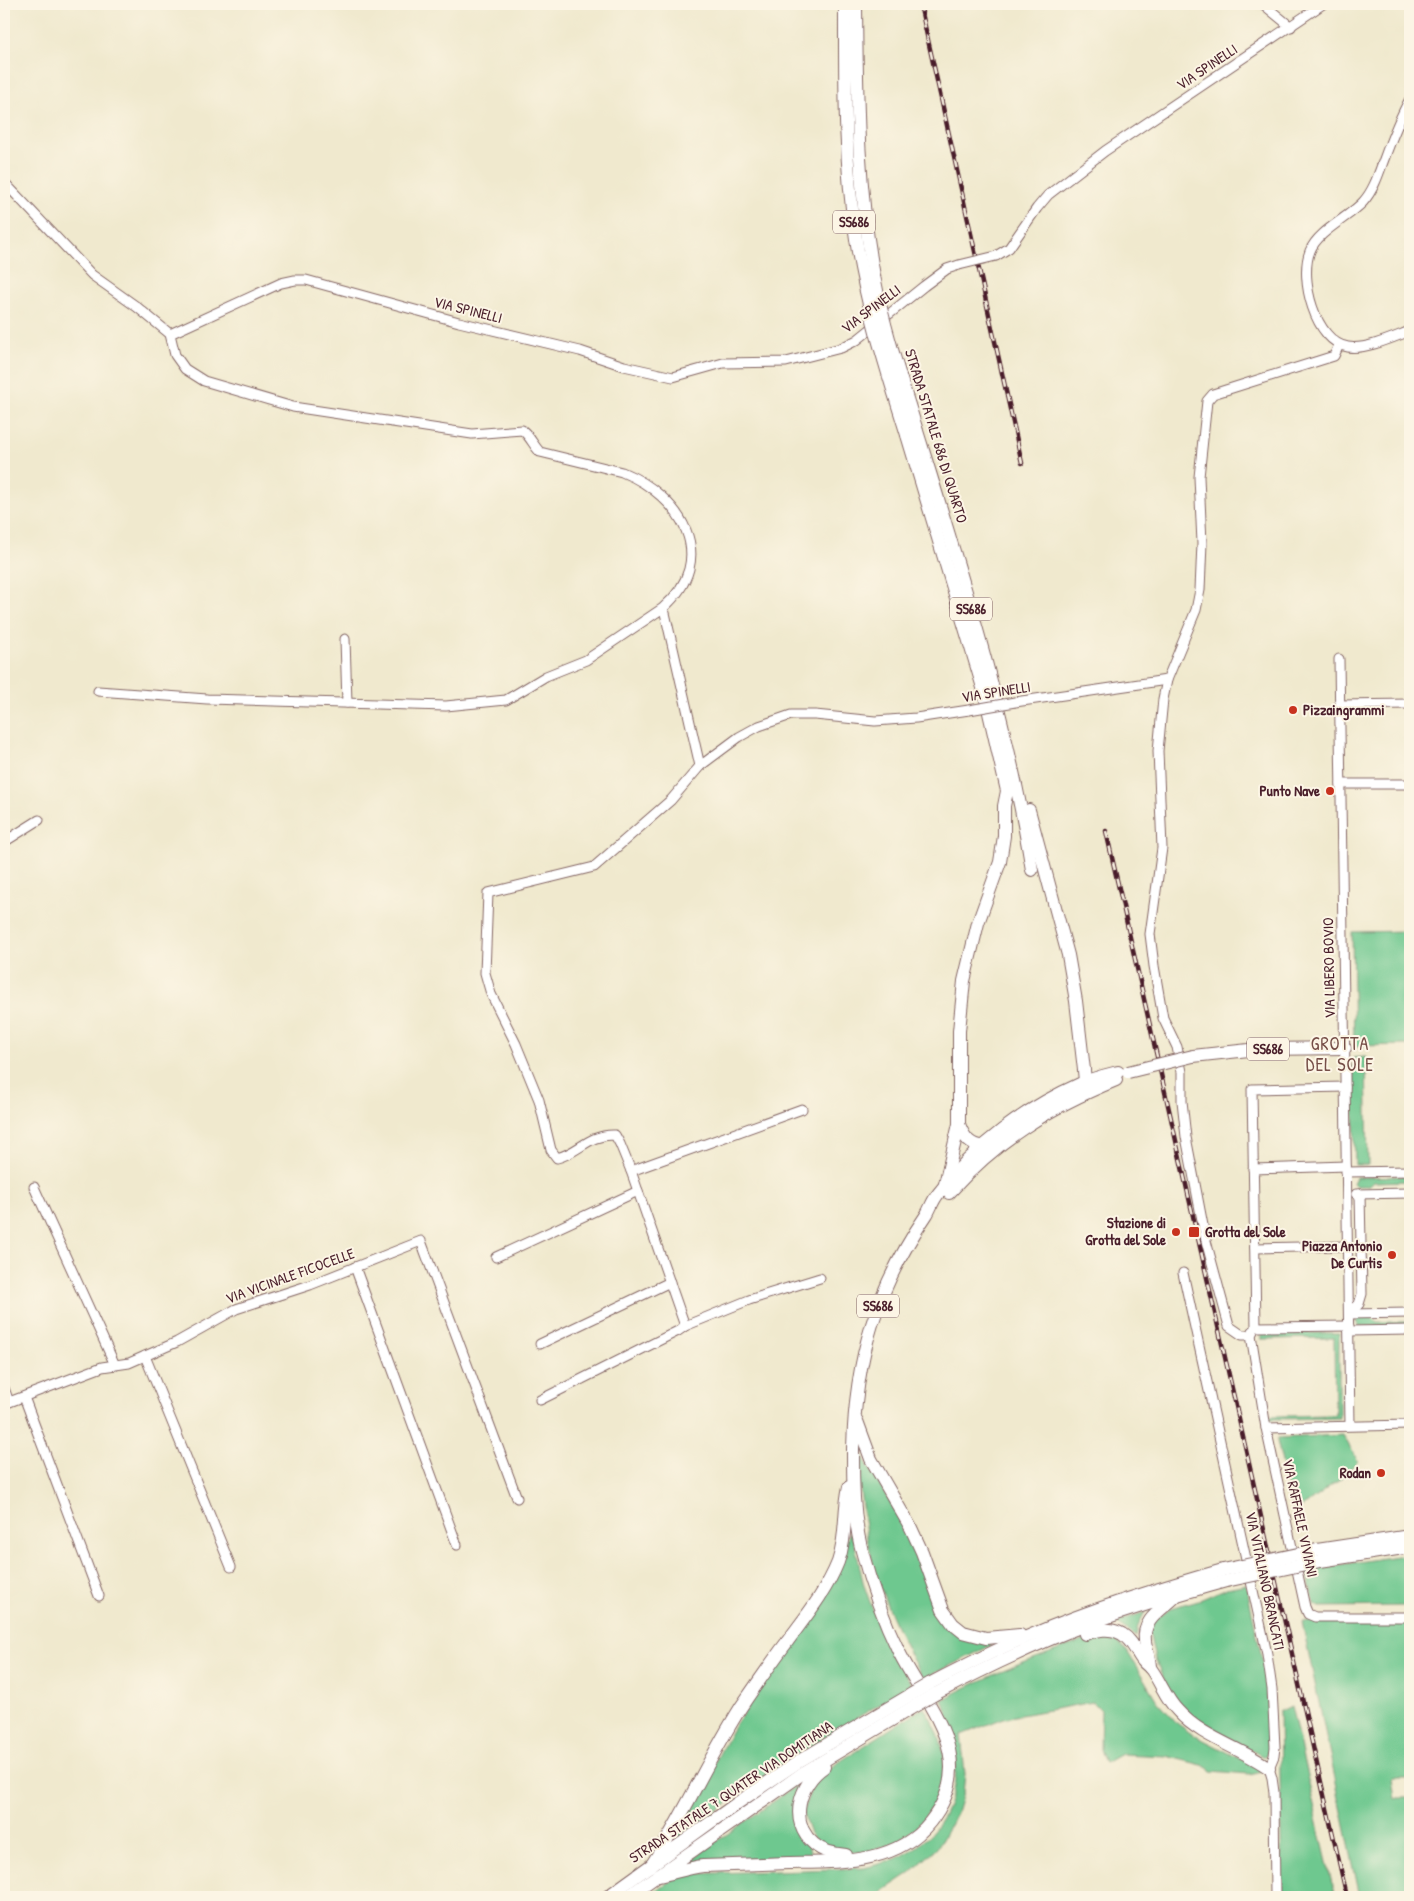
<svg xmlns="http://www.w3.org/2000/svg" width="1414" height="1901" viewBox="0 0 1414 1901" font-family="'Patrick Hand',sans-serif">
<style>
.green{fill:#6ec88f;stroke:#5c745d}
.lines{fill:none;stroke-linecap:round;stroke-linejoin:round}
.minor-casing{stroke:#846664;stroke-width:11}
.highway-casing{stroke:#846664;stroke-width:14}
.minor{stroke:#fff;stroke-width:9}
.highway{stroke:#fff;stroke-width:12}
.rail-casing{stroke:#4a1f2b;stroke-width:4.5}
.rail{stroke:#fcf5e5;stroke-width:2.5;stroke-dasharray:8;stroke-linecap:butt}
.minor-bridge-casing{stroke:#846664;stroke-width:11;stroke-linecap:butt}
.highway-bridge-casing{stroke:#846664;stroke-width:14;stroke-linecap:butt}
.minor-bridge{stroke:#fff;stroke-width:9}
.highway-bridge{stroke:#fff;stroke-width:12}
.poi-dot{fill:#c8321e;stroke:#fcf5e5;stroke-width:2}
.labels{text-anchor:middle;stroke-width:4;stroke-linejoin:round;paint-order:stroke}
.shield{fill:#fcf5e5;stroke:#7f5f63;stroke-width:1}
.shield-label{font-size:14px;font-weight:bold;fill:#4a1f2b}
.street-label{font-size:15px;fill:#4a1f2b;stroke:#fcf5e5}
.poi-label{font-size:15px;font-weight:bold;fill:#4a1f2b;stroke:#fcf5e5;text-anchor:end}
.quarter-label{font-size:18px;letter-spacing:1px;fill:#764e48;stroke:#fcf5e5}
</style>
<rect width="100%" height="100%" fill="#fcf5e5"/>
<filter id="ink" filterUnits="userSpaceOnUse"><feTurbulence type="fractalNoise" baseFrequency=".02" numOctaves="2"/><feDisplacementMap in="SourceGraphic" scale="10" xChannelSelector="R" yChannelSelector="G"/><feConvolveMatrix kernelMatrix="1 2 1 2 8 2 1 2 1" color-interpolation-filters="sRGB"/></filter>
<filter id="wash" filterUnits="userSpaceOnUse"><feTurbulence type="fractalNoise" baseFrequency=".0096" numOctaves="4" result="noise"/><feDisplacementMap in="SourceGraphic" scale="20" xChannelSelector="R" yChannelSelector="G"/><feGaussianBlur stdDeviation="1.12" result="paint"/><feColorMatrix in="noise" values="0 0 0 0 0 0 0 0 0 0 0 0 0 0 0 0 0 1.4 0 .05"/><feComposite in="paint" operator="in"/></filter>
<g filter="url(#wash)">
<rect width="100%" height="100%" fill="#f0e9ce"/>
<g class="green">
<polygon points="1410,931 1410,1045 1354,1046 1352,932"/>
<polygon points="1366,1057 1368,1165 1355,1165 1353,1058"/>
<polygon points="1410,1176 1410,1181 1373,1182 1369,1186 1356,1186 1353,1183 1356,1177"/>
<polygon points="1358,1317 1372,1317 1377,1322 1410,1322 1410,1326 1359,1326 1356,1322"/>
<polygon points="1261,1333 1339,1333 1339,1418 1269,1419 1268,1416 1335,1415 1334,1338 1261,1339"/>
<polygon points="1343,1435 1358,1461 1341,1478 1294,1513 1277,1441 1278,1438"/>
<path d="M860,1452L906,1529L940,1613L992,1645L923,1679C891,1621 870,1573 862,1506C860,1489 857,1468 860,1452Z"/>
<path d="M850,1532C858,1548 859,1570 865,1588C876,1622 894,1654 912,1685L818,1741L752,1785L672,1843L733,1728L823,1600Z"/>
<polygon points="1410,1554 1410,1606 1319,1607 1314,1604 1306,1570"/>
<polygon points="1246,1584 1264,1668 1267,1689 1269,1748 1266,1755 1264,1757 1204,1725 1194,1718 1181,1705 1168,1689 1155,1659 1149,1632 1153,1622 1171,1608 1202,1599 1227,1588"/>
<polygon points="1145,1612 1138,1625 1136,1637 1122,1626 1113,1623"/>
<polygon points="1410,1621 1410,1778 1392,1778 1395,1798 1410,1798 1410,1897 1360,1897 1302,1622"/>
<path d="M1103,1636L1114,1639L1127,1651L1157,1701L1178,1724L1192,1734L1260,1769L1261,1771L1249,1774L1212,1771L1206,1766L1166,1756L1121,1754L1105,1763L1100,1749L1101,1710L1093,1702L1004,1718L961,1735L965,1774L963,1793L957,1813L937,1848L910,1873L874,1897H647L667,1883L686,1874L864,1868C879,1864 894,1861 907,1853C955,1827 968,1762 945,1716L948,1713L942,1700C990,1674 1040,1656 1091,1638Z"/>
<polygon points="1291,1706 1335,1897 1282,1897 1279,1712"/>
<path d="M924,1707C934,1723 943,1741 944,1760C946,1815 892,1863 837,1850C828,1848 818,1844 811,1835C807,1829 805,1818 803,1810L816,1777Z"/>
<polygon points="800,1783 794,1801 806,1843 812,1856 686,1863"/>
</g>
</g>
<g filter="url(#ink)">
<g class="lines">
<g class="minor-casing">
<g id="minor">
<polyline points="1263,4 1291,27"/>
<path d="M1410,99C1399,119 1391,140 1383,162C1378,176 1373,191 1363,202C1348,218 1318,231 1310,251C1299,278 1315,342 1348,347C1366,350 1394,337 1410,331"/>
<polyline points="4,182 92,275 137,307 170,334"/>
<polyline points="996,256 1009,248 1037,208 1048,195 1105,151 1323,4"/>
<polyline points="665,613 700,766"/>
<polyline points="345,639 347,703"/>
<polyline points="1339,659 1350,1425"/>
<path d="M98,691L207,699L446,706L506,700L546,676L586,660L663,608C720,558 681,496 622,472L540,452C533,445 530,436 522,430L472,434L293,407L204,381L185,369L175,355L170,334L281,283L295,280H306L459,322L580,351L624,366L673,377L723,363L786,362L841,348L857,340L924,286L947,269L959,265"/>
<polyline points="1015,702 1167,680"/>
<polyline points="1340,705 1410,704"/>
<polyline points="1341,784 1410,784"/>
<polyline points="4,842 39,820"/>
<polyline points="1345,1087 1252,1089 1256,1327 1349,1326"/>
<polyline points="1253,1169 1346,1166"/>
<polyline points="631,1171 802,1109"/>
<polyline points="1346,1172 1410,1171"/>
<polyline points="34,1187 115,1365"/>
<polyline points="1356,1194 1410,1193"/>
<polyline points="1255,1248 1348,1246"/>
<polyline points="496,1257 638,1191"/>
<polyline points="355,1267 457,1545"/>
<polyline points="1183,1273 1267,1654 1272,1689 1275,1747 1274,1756 1269,1768 1272,1778 1274,1792 1275,1897"/>
<polyline points="1349,1314 1359,1304 1362,1294 1360,1194"/>
<polyline points="1349,1314 1410,1313"/>
<path d="M685,1326L631,1171L620,1144L615,1135C588,1134 579,1153 557,1158L551,1150L539,1100L516,1044L491,994L485,973L488,893L594,867L671,800L700,766L739,737L759,726L791,715H815L875,721L916,718L969,710"/>
<polyline points="1253,1331 1251,1335 1266,1428 1305,1607 1308,1614 1315,1617 1410,1617"/>
<polyline points="1349,1331 1410,1330"/>
<polyline points="1251,1335 1242,1335 1229,1326 1206,1241 1186,1137 1182,1101 1182,1072 1177,1047 1163,1018 1154,966 1150,934 1162,848 1158,751 1163,699 1167,680 1196,610 1200,590 1202,543 1199,477 1207,401 1213,394 1334,356 1339,345"/>
<polyline points="540,1344 670,1282"/>
<polyline points="145,1356 231,1567"/>
<polyline points="4,1388 9,1402"/>
<polyline points="24,1397 99,1596"/>
<polyline points="540,1400 678,1331 685,1326 749,1300 820,1278"/>
<polyline points="4,1404 102,1367 129,1363 177,1342 236,1309 310,1285 421,1241 517,1498"/>
<polyline points="1266,1428 1410,1425"/>
</g>
</g>
<g class="highway-casing">
<g id="highway">
<path d="M917,431C962,576 1008,721 1032,870"/>
<polyline points="907,435 984,691 1007,791 1004,806 1004,836 1000,862 978,923 964,981 959,1031 959,1124 945,1184"/>
<polyline points="1029,810 1068,955 1076,1001 1084,1070 1085,1082 1076,1096"/>
<polyline points="1193,1056 1258,1049 1345,1048"/>
<path d="M959,1124C964,1138 971,1148 987,1146"/>
<path d="M949,1193C999,1138 1048,1108 1116,1080"/>
<polyline points="857,1421 871,1459 911,1528 922,1552 943,1610 953,1624 963,1632 986,1638 1020,1635"/>
<polyline points="1317,1550 1410,1536"/>
<polyline points="1320,1561 1410,1547"/>
<path d="M1085,1634C1097,1630 1109,1627 1122,1634C1132,1640 1136,1652 1143,1661C1145,1664 1149,1666 1151,1669C1161,1683 1166,1699 1178,1711C1202,1738 1240,1747 1269,1768"/>
<path d="M1150,1668C1150,1658 1146,1650 1145,1641C1142,1619 1162,1610 1175,1597"/>
<path d="M929,1684C962,1667 995,1650 1029,1636C1092,1609 1157,1589 1223,1570"/>
<path d="M935,1694C985,1668 1035,1644 1088,1624C1133,1608 1179,1594 1226,1581"/>
<path d="M824,1767C799,1784 788,1822 814,1844C823,1852 834,1854 846,1855"/>
<path d="M651,1866C684,1815 708,1759 741,1707C756,1685 771,1663 787,1642C806,1616 826,1592 838,1562C847,1537 843,1512 849,1487"/>
<path d="M658,1876C673,1873 687,1868 703,1866C731,1865 759,1864 788,1863C837,1862 896,1865 930,1822C981,1758 927,1708 899,1652C883,1619 871,1586 862,1551C853,1518 853,1482 853,1449C855,1358 876,1289 927,1214C931,1207 933,1200 938,1194C974,1146 1026,1108 1080,1084C1093,1078 1106,1075 1118,1072"/>
<polyline points="607,1897 736,1804 801,1760 912,1694"/>
<polyline points="627,1897 803,1773 918,1704"/>
</g>
</g>
<use href="#minor" class="minor"/>
<use href="#highway" class="highway"/>
<g class="rail-casing">
<g id="rail">
<polyline points="920,4 1022,463"/>
<polyline points="1106,831 1347,1897"/>
</g>
</g>
<use href="#rail" class="rail"/>
<g class="minor-bridge-casing">
<g id="minor-bridge">
<polyline points="959,265 996,256"/>
<polyline points="969,710 1015,702"/>
</g>
</g>
<g class="highway-bridge-casing">
<g id="highway-bridge">
<path d="M845,4C845,82 844,161 856,239C866,306 887,371 907,435"/>
<path d="M856,4C857,97 857,189 875,281C885,332 902,382 917,431"/>
<polyline points="1128,1072 1193,1056"/>
<polyline points="1223,1570 1317,1550"/>
<polyline points="1226,1581 1320,1561"/>
<polyline points="912,1694 929,1684"/>
<polyline points="918,1704 935,1694"/>
</g>
</g>
<use href="#minor-bridge" class="minor-bridge"/>
<use href="#highway-bridge" class="highway-bridge"/>
</g>
</g>
<g class="poi-dot">
<circle cx="1293" cy="710" r="5"/>
<circle cx="1330" cy="791" r="5"/>
<circle cx="1176" cy="1232" r="5"/>
<rect x="1188" y="1226" width="12" height="12" rx="2.5"/>
<circle cx="1392" cy="1255" r="5"/>
<circle cx="1381" cy="1473" r="5"/>
</g>
<g class="labels">
<g class="shield">
<rect x="833" y="210.5" width="42" height="23" rx="4"/>
<rect x="950" y="597.5" width="42" height="23" rx="4"/>
<rect x="1247" y="1037.5" width="42" height="23" rx="4"/>
<rect x="857" y="1294.5" width="42" height="23" rx="4"/>
</g>
<g class="shield-label">
<text x="854" y="227">SS686</text>
<text x="971" y="614">SS686</text>
<text x="1268" y="1054">SS686</text>
<text x="878" y="1311">SS686</text>
</g>
<g class="street-label">
<text transform="translate(1207 67) rotate(-34)" y="5">VIA SPINELLI</text>
<text transform="translate(871 309) rotate(-37)" y="5">VIA SPINELLI</text>
<text transform="translate(468 310) rotate(14)" y="5">VIA SPINELLI</text>
<text transform="translate(936 436) rotate(73)" y="5">STRADA STATALE 686 DI QUARTO</text>
<text transform="translate(996 692) rotate(-9)" y="5">VIA SPINELLI</text>
<text transform="translate(1329 968) rotate(-91)" y="5">VIA LIBERO BOVIO</text>
<text transform="translate(290 1276) rotate(-20)" y="5">VIA VICINALE FICOCELLE</text>
<text transform="translate(1300 1518) rotate(78)" y="5">VIA RAFFAELE VIVIANI</text>
<text transform="translate(1265 1581) rotate(78)" y="5">VIA VITALIANO BRANCATI</text>
<text transform="translate(731 1792) rotate(-34)" y="5">STRADA STATALE 7 QUATER VIA DOMITIANA</text>
</g>
<g class="poi-label">
<text x="1303" y="715" text-anchor="start">Pizzaingrammi</text>
<text x="1320" y="796">Punto Nave</text>
<text x="1166" y="1228">Stazione di<tspan x="1166" dy="17">Grotta del Sole</tspan></text>
<text x="1205" y="1237" text-anchor="start">Grotta del Sole</text>
<text x="1382" y="1251">Piazza Antonio<tspan x="1382" dy="17">De Curtis</tspan></text>
<text x="1371" y="1478">Rodan</text>
</g>
<g class="quarter-label">
<text x="1340" y="1050">GROTTA<tspan x="1340" dy="21">DEL SOLE</tspan></text>
</g>
</g>
<rect width="1414" height="1901" fill="none" stroke="#fcf5e5" stroke-width="20"/>
</svg>
